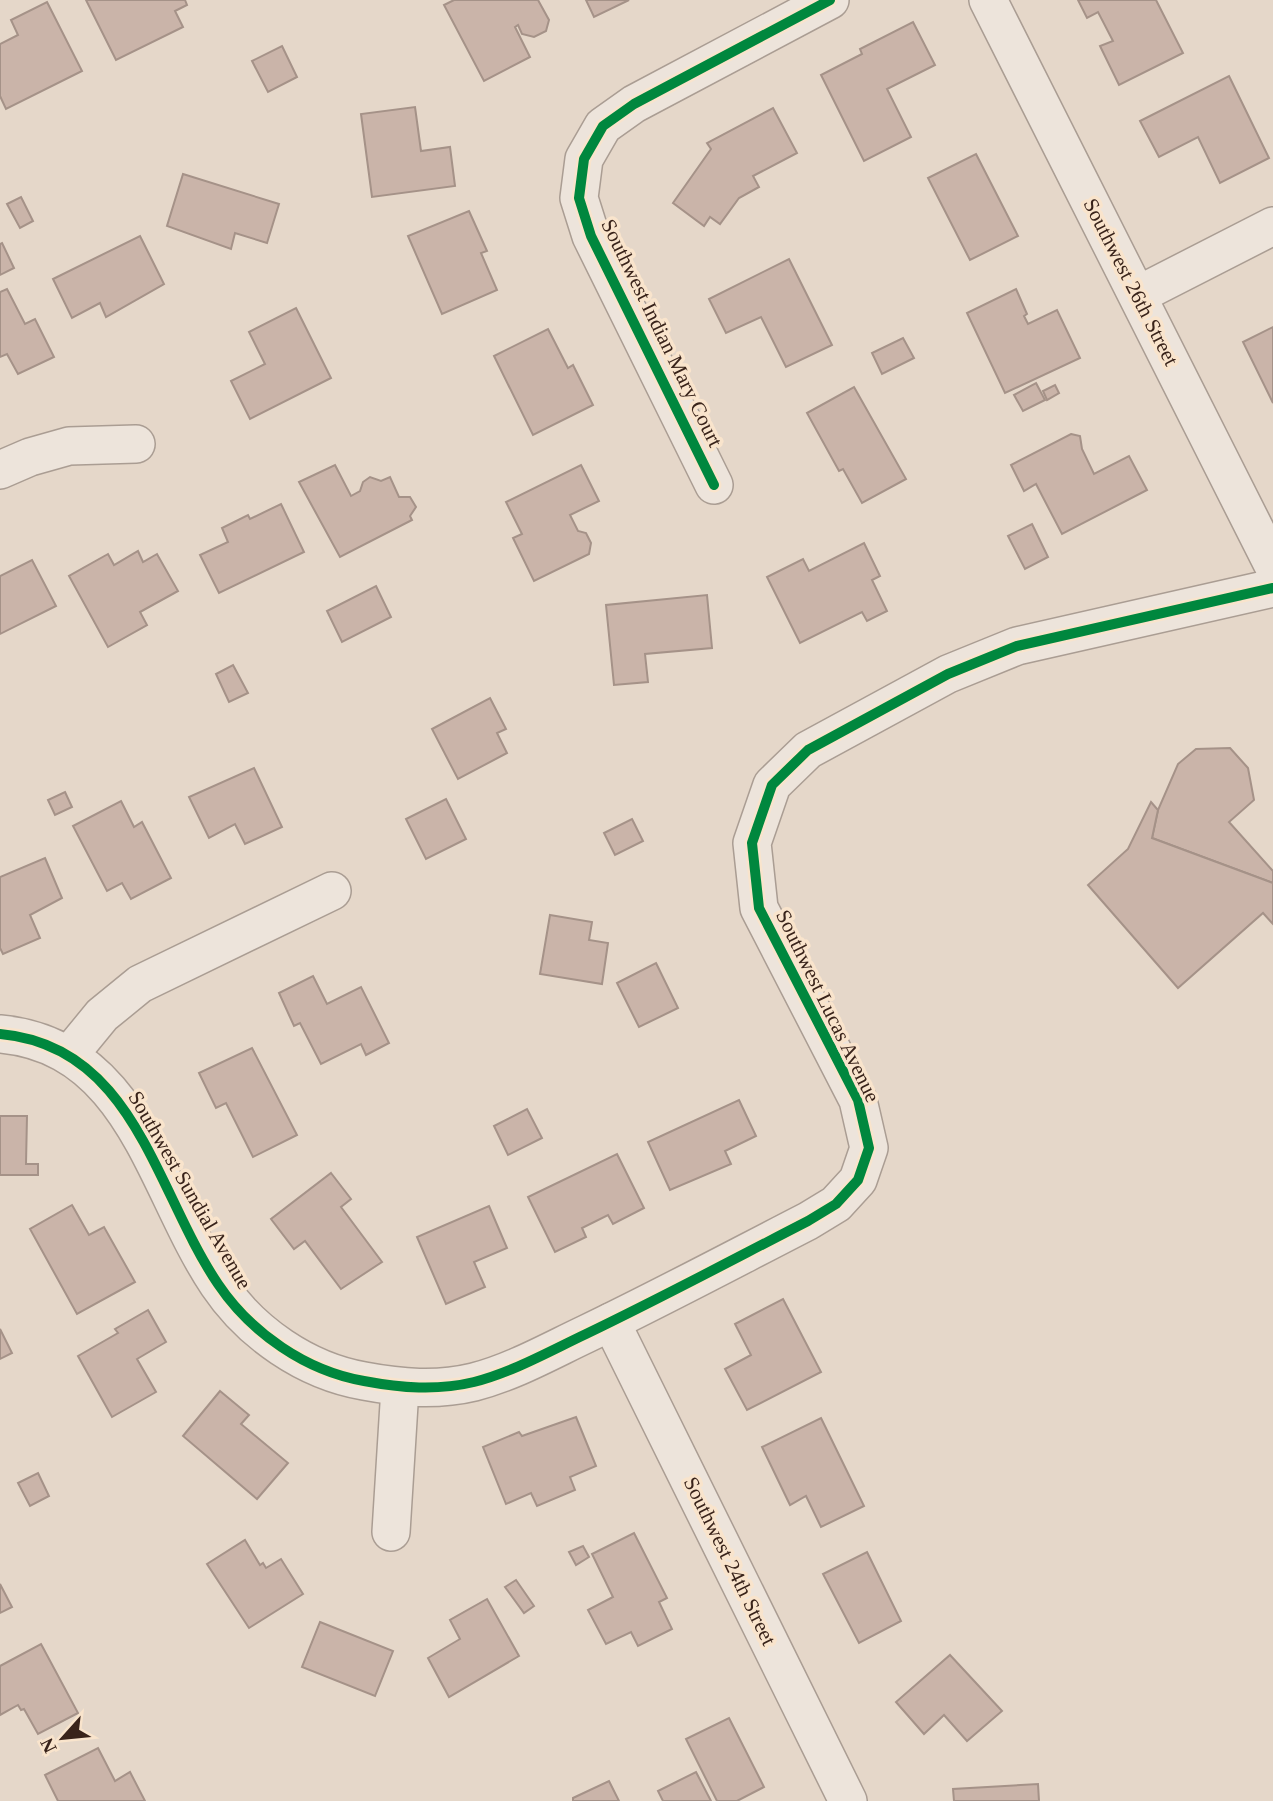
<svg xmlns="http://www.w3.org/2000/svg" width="1273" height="1801" viewBox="0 0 1273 1801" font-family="Georgia,serif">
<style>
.building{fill:#cab4a9;stroke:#a59288;stroke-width:2}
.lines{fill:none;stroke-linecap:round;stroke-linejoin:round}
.minor-casing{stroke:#aa9d93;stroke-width:40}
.minor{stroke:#ede4db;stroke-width:37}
.cycleway-casing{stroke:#f9e4cc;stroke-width:15}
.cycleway{stroke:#00873e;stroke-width:10}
.labels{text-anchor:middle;stroke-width:7;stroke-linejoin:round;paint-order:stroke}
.street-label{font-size:21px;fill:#39231a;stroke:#f9e4cc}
</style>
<rect width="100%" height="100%" fill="#e5d7c9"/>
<g class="building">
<polygon points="86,0 185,0 187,5 175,11 183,27 116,60"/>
<polygon points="454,0 538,0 549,20 546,31 534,37 522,34 518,25 515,27 530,57 484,81 444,5"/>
<polygon points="586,0 629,0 594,17"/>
<polygon points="1078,0 1156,0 1183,53 1119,85 1100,46 1113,41 1098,12 1087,18"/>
<polygon points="47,2 82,71 6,109 0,96 0,44 18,35 11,20"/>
<polygon points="913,22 935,65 887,89 911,137 864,161 821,75 862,54 860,49"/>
<polygon points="282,46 297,77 268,92 252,61"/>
<polygon points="1229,76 1269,158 1220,183 1198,137 1159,157 1140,121"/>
<polygon points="415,107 421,151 450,147 455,186 372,197 361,114"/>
<polygon points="773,108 797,153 753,176 759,187 739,198 720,224 710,217 704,226 673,203 711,149 707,143"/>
<polygon points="976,154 1018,236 970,260 928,178"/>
<polygon points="183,174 279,204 267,243 235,233 231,249 167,226"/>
<polygon points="21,197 33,221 20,228 7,204"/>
<polygon points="469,211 487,251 481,253 497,290 442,314 408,236"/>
<polygon points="140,236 164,284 106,317 100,303 72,318 53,279"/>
<polygon points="2,243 14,268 0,275 0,244"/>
<polygon points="789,259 832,345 786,367 761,317 726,333 709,299"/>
<polygon points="7,289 25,324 35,319 54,357 18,374 7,354 0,357 0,292"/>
<polygon points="1016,289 1027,314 1024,316 1028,324 1057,310 1080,358 1005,393 967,313"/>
<polygon points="296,308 331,378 250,419 231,381 265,364 249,332"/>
<polygon points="1273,327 1273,403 1243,342"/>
<polygon points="548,329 568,368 573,365 593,405 533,435 494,356"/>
<polygon points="903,338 914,358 882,374 872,353"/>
<polygon points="1036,383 1045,400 1023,411 1014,395"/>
<polygon points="1055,385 1059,393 1047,400 1043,391"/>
<polygon points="854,387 906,479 862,503 843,469 839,471 807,413"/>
<polygon points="1071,434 1080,436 1082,449 1094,474 1129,456 1147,490 1062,534 1036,484 1024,491 1011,465"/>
<polygon points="335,465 351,496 360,491 363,482 370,477 381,481 390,477 399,497 410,497 416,507 410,516 412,520 340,557 299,482"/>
<polygon points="581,465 599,501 570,515 578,531 586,533 591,543 589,554 534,581 513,538 522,534 506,502"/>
<polygon points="281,504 304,552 219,593 200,555 228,542 222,528 248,515 250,519"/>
<polygon points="1032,524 1048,557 1025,569 1008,536"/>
<polygon points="864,543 880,576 872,580 887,611 867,621 862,612 800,643 767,577 803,559 809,571"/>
<polygon points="138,551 143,562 157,554 178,591 140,612 147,625 108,647 69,576 108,554 114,565"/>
<polygon points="32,560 56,606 0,634 0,576"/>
<polygon points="376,586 391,617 342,642 327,611"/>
<polygon points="707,595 712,648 645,654 648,682 614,685 606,605"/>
<polygon points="233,665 248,693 229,702 216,674"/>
<polygon points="490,698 506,729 497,733 507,753 458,779 432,729"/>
<polygon points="1230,748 1248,768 1254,800 1229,822 1273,871 1273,883 1152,838 1158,810 1178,764 1196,749"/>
<polygon points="254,768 282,827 245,844 235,824 209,838 189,797"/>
<polygon points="65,792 72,807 55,815 48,800"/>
<polygon points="446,799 466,839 426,859 406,819"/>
<polygon points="121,801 134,827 142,822 171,878 131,899 122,883 107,891 73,826"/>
<polygon points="1151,802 1158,810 1152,838 1273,883 1273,924 1263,913 1178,988 1088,885 1128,849"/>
<polygon points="632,819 643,841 615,855 604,833"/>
<polygon points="45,858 62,898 30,915 40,938 3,954 0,948 0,877"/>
<polygon points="550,915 592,922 589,940 608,943 602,984 540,974"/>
<polygon points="656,963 678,1008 639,1027 617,983"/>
<polygon points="313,976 327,1004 361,987 389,1043 366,1055 361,1044 321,1064 300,1023 294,1026 279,993"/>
<polygon points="252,1048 297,1135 253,1157 226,1103 216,1108 199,1073"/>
<polygon points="739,1100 756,1136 725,1151 731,1164 670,1190 648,1142"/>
<polygon points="527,1109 542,1138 508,1155 494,1126"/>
<polygon points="0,1116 27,1116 26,1164 38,1164 38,1175 0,1175"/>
<polygon points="617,1154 644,1208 613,1224 608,1215 582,1228 586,1237 555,1252 528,1197"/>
<polygon points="331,1173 351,1199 341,1207 382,1262 341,1289 305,1241 294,1249 271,1219"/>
<polygon points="72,1205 89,1235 104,1227 135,1282 77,1314 30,1229"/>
<polygon points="489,1206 507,1248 474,1262 485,1287 446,1304 417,1237"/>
<polygon points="783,1299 821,1372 747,1410 725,1369 751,1355 735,1324"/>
<polygon points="148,1310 166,1342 137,1359 156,1392 112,1417 78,1356 118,1333 115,1329"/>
<polygon points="0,1329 12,1353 0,1359"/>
<polygon points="220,1391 249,1415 241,1424 288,1463 257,1499 183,1436"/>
<polygon points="576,1417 596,1466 570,1477 575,1490 537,1506 531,1493 506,1504 483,1447 519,1432 522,1436"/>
<polygon points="821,1418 864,1506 821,1527 806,1496 790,1505 762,1447"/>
<polygon points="38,1473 49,1496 30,1506 18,1483"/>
<polygon points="634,1533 667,1598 659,1602 672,1629 638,1646 631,1632 606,1644 588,1610 613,1597 592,1554"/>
<polygon points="245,1540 260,1565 263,1563 266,1568 281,1559 303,1594 249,1628 207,1564"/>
<polygon points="583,1546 589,1557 576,1565 569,1552"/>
<polygon points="867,1552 901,1621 859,1643 823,1574"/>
<polygon points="516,1580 534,1606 524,1613 505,1587"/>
<polygon points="0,1584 12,1607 0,1613"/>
<polygon points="487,1599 519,1656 449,1697 428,1658 460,1639 450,1620"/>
<polygon points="320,1622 393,1651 375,1696 302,1667"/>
<polygon points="41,1644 78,1713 38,1734 24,1709 21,1710 18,1705 0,1715 0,1666"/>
<polygon points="950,1655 1002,1711 967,1741 944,1715 924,1734 896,1702"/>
<polygon points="729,1718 764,1787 737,1801 717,1801 686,1739"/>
<polygon points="98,1748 115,1781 130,1772 145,1801 58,1801 45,1775"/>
<polygon points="696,1772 711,1801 663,1801 658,1791"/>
<polygon points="609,1781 619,1801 573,1801 573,1798"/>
<polygon points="1038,1784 1039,1801 954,1801 953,1789"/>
</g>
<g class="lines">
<g class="minor-casing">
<g id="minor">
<polyline points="988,0 1273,565"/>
<polyline points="1138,295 1273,226"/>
<polyline points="0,470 30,457 69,446 136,444"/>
<polyline points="714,485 591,236 579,198 584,159 603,126 634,104 830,0"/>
<path d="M0,1034C135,1046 155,1191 218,1284C251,1333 306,1371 364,1381C401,1388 437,1391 474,1382C513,1372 550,1351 586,1334C661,1298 734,1259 808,1221L836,1204L858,1180L869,1148L858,1100L759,908L752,843L772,785L808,750L948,674L1017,646L1273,588"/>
<polyline points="70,1054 102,1015 140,984 332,891"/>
<polyline points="611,1322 848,1801"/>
<polyline points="391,1532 400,1388"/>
</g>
</g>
<use href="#minor" class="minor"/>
<g class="cycleway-casing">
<g id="cycleway">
<polyline points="714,485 591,236 579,198 584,159 603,126 634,104 830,0"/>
<path d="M0,1034C135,1046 155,1191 218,1284C251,1333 306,1371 364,1381C401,1388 437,1391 474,1382C513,1372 550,1351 586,1334C661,1298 734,1259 808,1221L836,1204L858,1180L869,1148L858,1100L759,908L752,843L772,785L808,750L948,674L1017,646L1273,588"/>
</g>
</g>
<use href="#cycleway" class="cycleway"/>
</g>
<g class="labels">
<g class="street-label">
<text transform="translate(1131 282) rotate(63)" y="7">Southwest 26th Street</text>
<text transform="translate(662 333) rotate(64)" y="7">Southwest Indian Mary Court</text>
<text transform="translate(828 1006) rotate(64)" y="7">Southwest Lucas Avenue</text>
<text transform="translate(190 1190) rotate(60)" y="7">Southwest Sundial Avenue</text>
<text transform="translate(730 1561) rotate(64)" y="7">Southwest 24th Street</text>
</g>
</g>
<g transform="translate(63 1738) rotate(243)" stroke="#f9e4cc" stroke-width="5" paint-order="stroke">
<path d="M0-5L12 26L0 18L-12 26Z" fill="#39231a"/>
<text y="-10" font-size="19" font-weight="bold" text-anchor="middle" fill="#39231a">N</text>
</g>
</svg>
